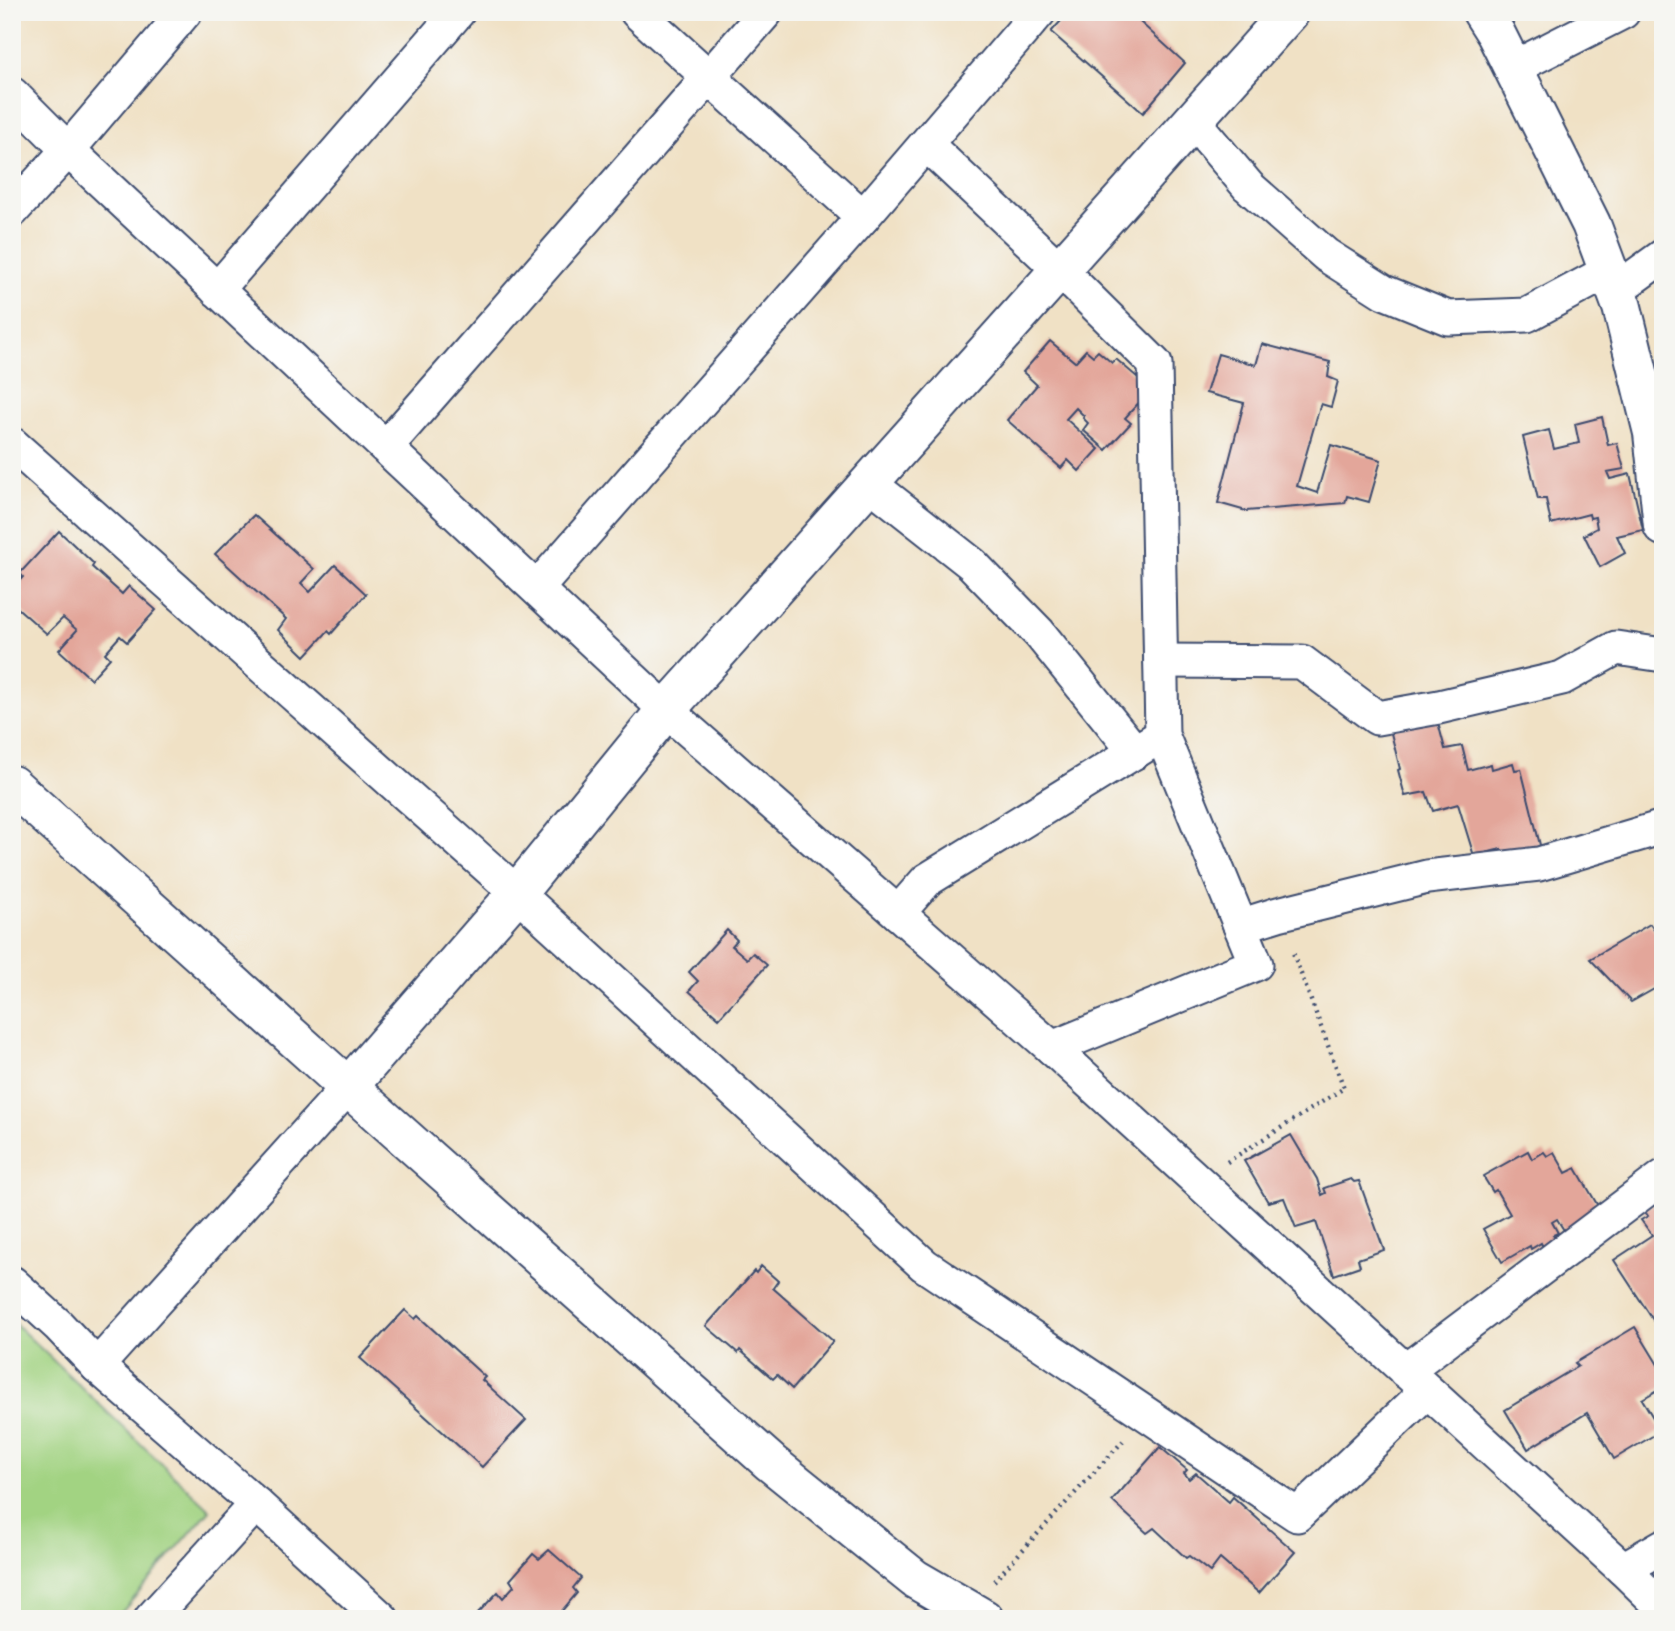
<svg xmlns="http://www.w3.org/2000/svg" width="1675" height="1631" viewBox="0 0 1675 1631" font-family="Itim,sans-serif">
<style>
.green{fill:#a2d382;stroke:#5e8170;stroke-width:2}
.building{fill:#e3a69a}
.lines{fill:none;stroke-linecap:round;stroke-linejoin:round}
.street-casing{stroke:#3b4a6d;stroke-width:37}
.secondary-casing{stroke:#3b4a6d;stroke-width:42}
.path{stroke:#3b4a6d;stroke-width:4.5;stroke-dasharray:2 5;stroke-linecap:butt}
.street{stroke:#fff;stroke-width:33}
.secondary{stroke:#fff;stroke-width:38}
</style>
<rect width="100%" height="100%" fill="#f6f6f2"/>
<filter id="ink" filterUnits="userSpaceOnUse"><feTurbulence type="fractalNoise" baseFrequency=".0143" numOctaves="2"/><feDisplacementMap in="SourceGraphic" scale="14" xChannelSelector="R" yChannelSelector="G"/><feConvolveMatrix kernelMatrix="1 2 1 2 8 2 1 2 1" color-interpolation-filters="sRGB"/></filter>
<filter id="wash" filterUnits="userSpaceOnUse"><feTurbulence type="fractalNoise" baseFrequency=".00686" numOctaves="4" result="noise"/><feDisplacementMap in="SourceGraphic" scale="28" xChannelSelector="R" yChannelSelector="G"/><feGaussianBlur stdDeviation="1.57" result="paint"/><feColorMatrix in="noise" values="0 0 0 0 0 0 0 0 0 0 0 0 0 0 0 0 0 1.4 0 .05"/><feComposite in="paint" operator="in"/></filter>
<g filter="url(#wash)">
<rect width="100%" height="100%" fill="#f0e1c5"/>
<polygon class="green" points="12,1321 210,1510 116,1619 12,1619"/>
<g id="blocks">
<g class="building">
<polygon points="1069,12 1129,12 1185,63 1143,113 1051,32"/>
<polygon points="1050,341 1075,362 1086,350 1093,356 1098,351 1112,363 1116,359 1151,389 1125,418 1131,423 1106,450 1083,430 1088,423 1083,418 1084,416 1076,408 1066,419 1099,449 1079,471 1068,460 1061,468 1007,420 1037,385 1023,372"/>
<polygon points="1262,344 1330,362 1328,377 1338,381 1331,407 1321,404 1320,406 1297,486 1317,493 1331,445 1381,460 1369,502 1347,496 1345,503 1246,511 1218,503 1244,403 1206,393 1218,354 1256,365"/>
<polygon points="1602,417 1608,445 1617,443 1624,469 1607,472 1610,479 1630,474 1643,530 1617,536 1625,553 1600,567 1584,535 1597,528 1595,517 1590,518 1589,514 1551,524 1546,499 1538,499 1523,437 1549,430 1554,449 1579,443 1575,424"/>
<polygon points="254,515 314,569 301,583 310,592 335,565 366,594 331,634 328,631 305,656 278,630 286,619 215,554"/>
<polygon points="59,531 94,564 92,567 122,594 129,586 156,610 127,642 120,636 105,653 110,658 91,679 59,650 77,630 63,618 47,634 12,603 12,589 23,577 20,573"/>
<polygon points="1437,719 1445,749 1462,746 1468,770 1491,764 1492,769 1513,763 1515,770 1521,769 1541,849 1504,858 1501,849 1474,856 1458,804 1433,811 1426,792 1405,796 1398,770 1400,769 1390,729"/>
<polygon points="1650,924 1654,930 1663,925 1663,984 1631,1002 1590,959"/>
<polygon points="727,930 737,940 732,946 747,959 753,953 767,965 719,1018 689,991 698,981 689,972"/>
<polygon points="1291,1135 1317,1179 1322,1195 1326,1193 1324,1188 1351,1179 1354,1182 1359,1181 1384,1250 1358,1259 1360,1266 1334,1275 1316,1222 1296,1228 1284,1198 1268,1202 1244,1161"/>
<polygon points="1528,1151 1532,1159 1544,1152 1547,1156 1554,1152 1566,1173 1576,1168 1598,1206 1593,1208 1596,1213 1565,1232 1557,1219 1552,1222 1558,1233 1553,1235 1556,1240 1543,1247 1541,1243 1531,1249 1530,1246 1502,1262 1483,1229 1510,1214 1496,1190 1493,1192 1483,1176"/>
<polygon points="1663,1198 1663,1323 1657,1326 1614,1260 1652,1235 1641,1220 1648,1216 1644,1210"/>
<polygon points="761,1266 778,1281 773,1288 833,1341 792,1389 777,1375 773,1379 740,1350 738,1353 706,1326 754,1271 756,1273"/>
<polygon points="405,1310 415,1319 418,1316 485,1377 482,1380 526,1420 482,1467 360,1358"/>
<polygon points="1635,1327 1663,1373 1663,1387 1642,1399 1661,1431 1614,1459 1587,1413 1528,1449 1505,1410 1578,1366 1575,1363"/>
<polygon points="1160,1447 1187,1470 1184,1473 1189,1479 1196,1473 1229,1502 1233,1497 1295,1552 1259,1593 1220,1559 1210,1572 1189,1556 1186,1558 1154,1528 1147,1533 1112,1501"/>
<polygon points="549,1550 581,1578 573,1588 577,1593 555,1619 479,1619 475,1616 498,1592 503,1598 514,1586 510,1580 533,1554 539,1559"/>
</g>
</g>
</g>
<g filter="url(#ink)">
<use href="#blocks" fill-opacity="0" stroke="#3b4a6d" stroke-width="2"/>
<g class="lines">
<g class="street-casing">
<g id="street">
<polyline points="637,12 863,217 1039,12"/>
<polyline points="1513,68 1623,12"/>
<polyline points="12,94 68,150 666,710 1052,1048 1623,1569 1663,1608"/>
<polyline points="1193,121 1248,186 1326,255 1384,292 1448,318 1527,315 1609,271"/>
<polyline points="926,144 1060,270 1155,364 1162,735 1256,964 1052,1048"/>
<polyline points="12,211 68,150 185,12"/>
<polyline points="217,290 458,12"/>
<polyline points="1616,290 1663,256"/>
<polyline points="12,444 517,893 924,1265 1297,1515 1427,1391"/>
<polyline points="386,447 766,12"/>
<polyline points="869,483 972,564 1039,633 1135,752"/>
<polyline points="537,588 863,217"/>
<polyline points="1161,661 1302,662 1377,718 1439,707 1562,678 1616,648 1663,655"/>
<polyline points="898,913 927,880 1154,740"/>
<polyline points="1240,926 1278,914 1427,877 1539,864 1663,827"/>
<polyline points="12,1283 58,1325 97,1366 348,1087"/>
<polyline points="97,1366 256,1504 382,1619"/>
<polyline points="1405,1371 1663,1177"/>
<polyline points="1623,1569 1663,1546"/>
<polyline points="151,1619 256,1504"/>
</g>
</g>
<g class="secondary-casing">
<g id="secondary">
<polyline points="1482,12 1496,34 1591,224 1622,307 1653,433 1663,526"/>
<polyline points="12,785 348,1087 771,1463 915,1579 984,1619"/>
<polyline points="348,1087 517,893 666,710 1290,12"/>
</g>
</g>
<g class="path">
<polyline points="1227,1162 1344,1088 1292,950"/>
<polyline points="994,1581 1123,1441"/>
</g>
<use href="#street" class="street"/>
<use href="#secondary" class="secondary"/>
</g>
</g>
<rect width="1675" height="1631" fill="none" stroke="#f6f6f2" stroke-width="42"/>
</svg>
